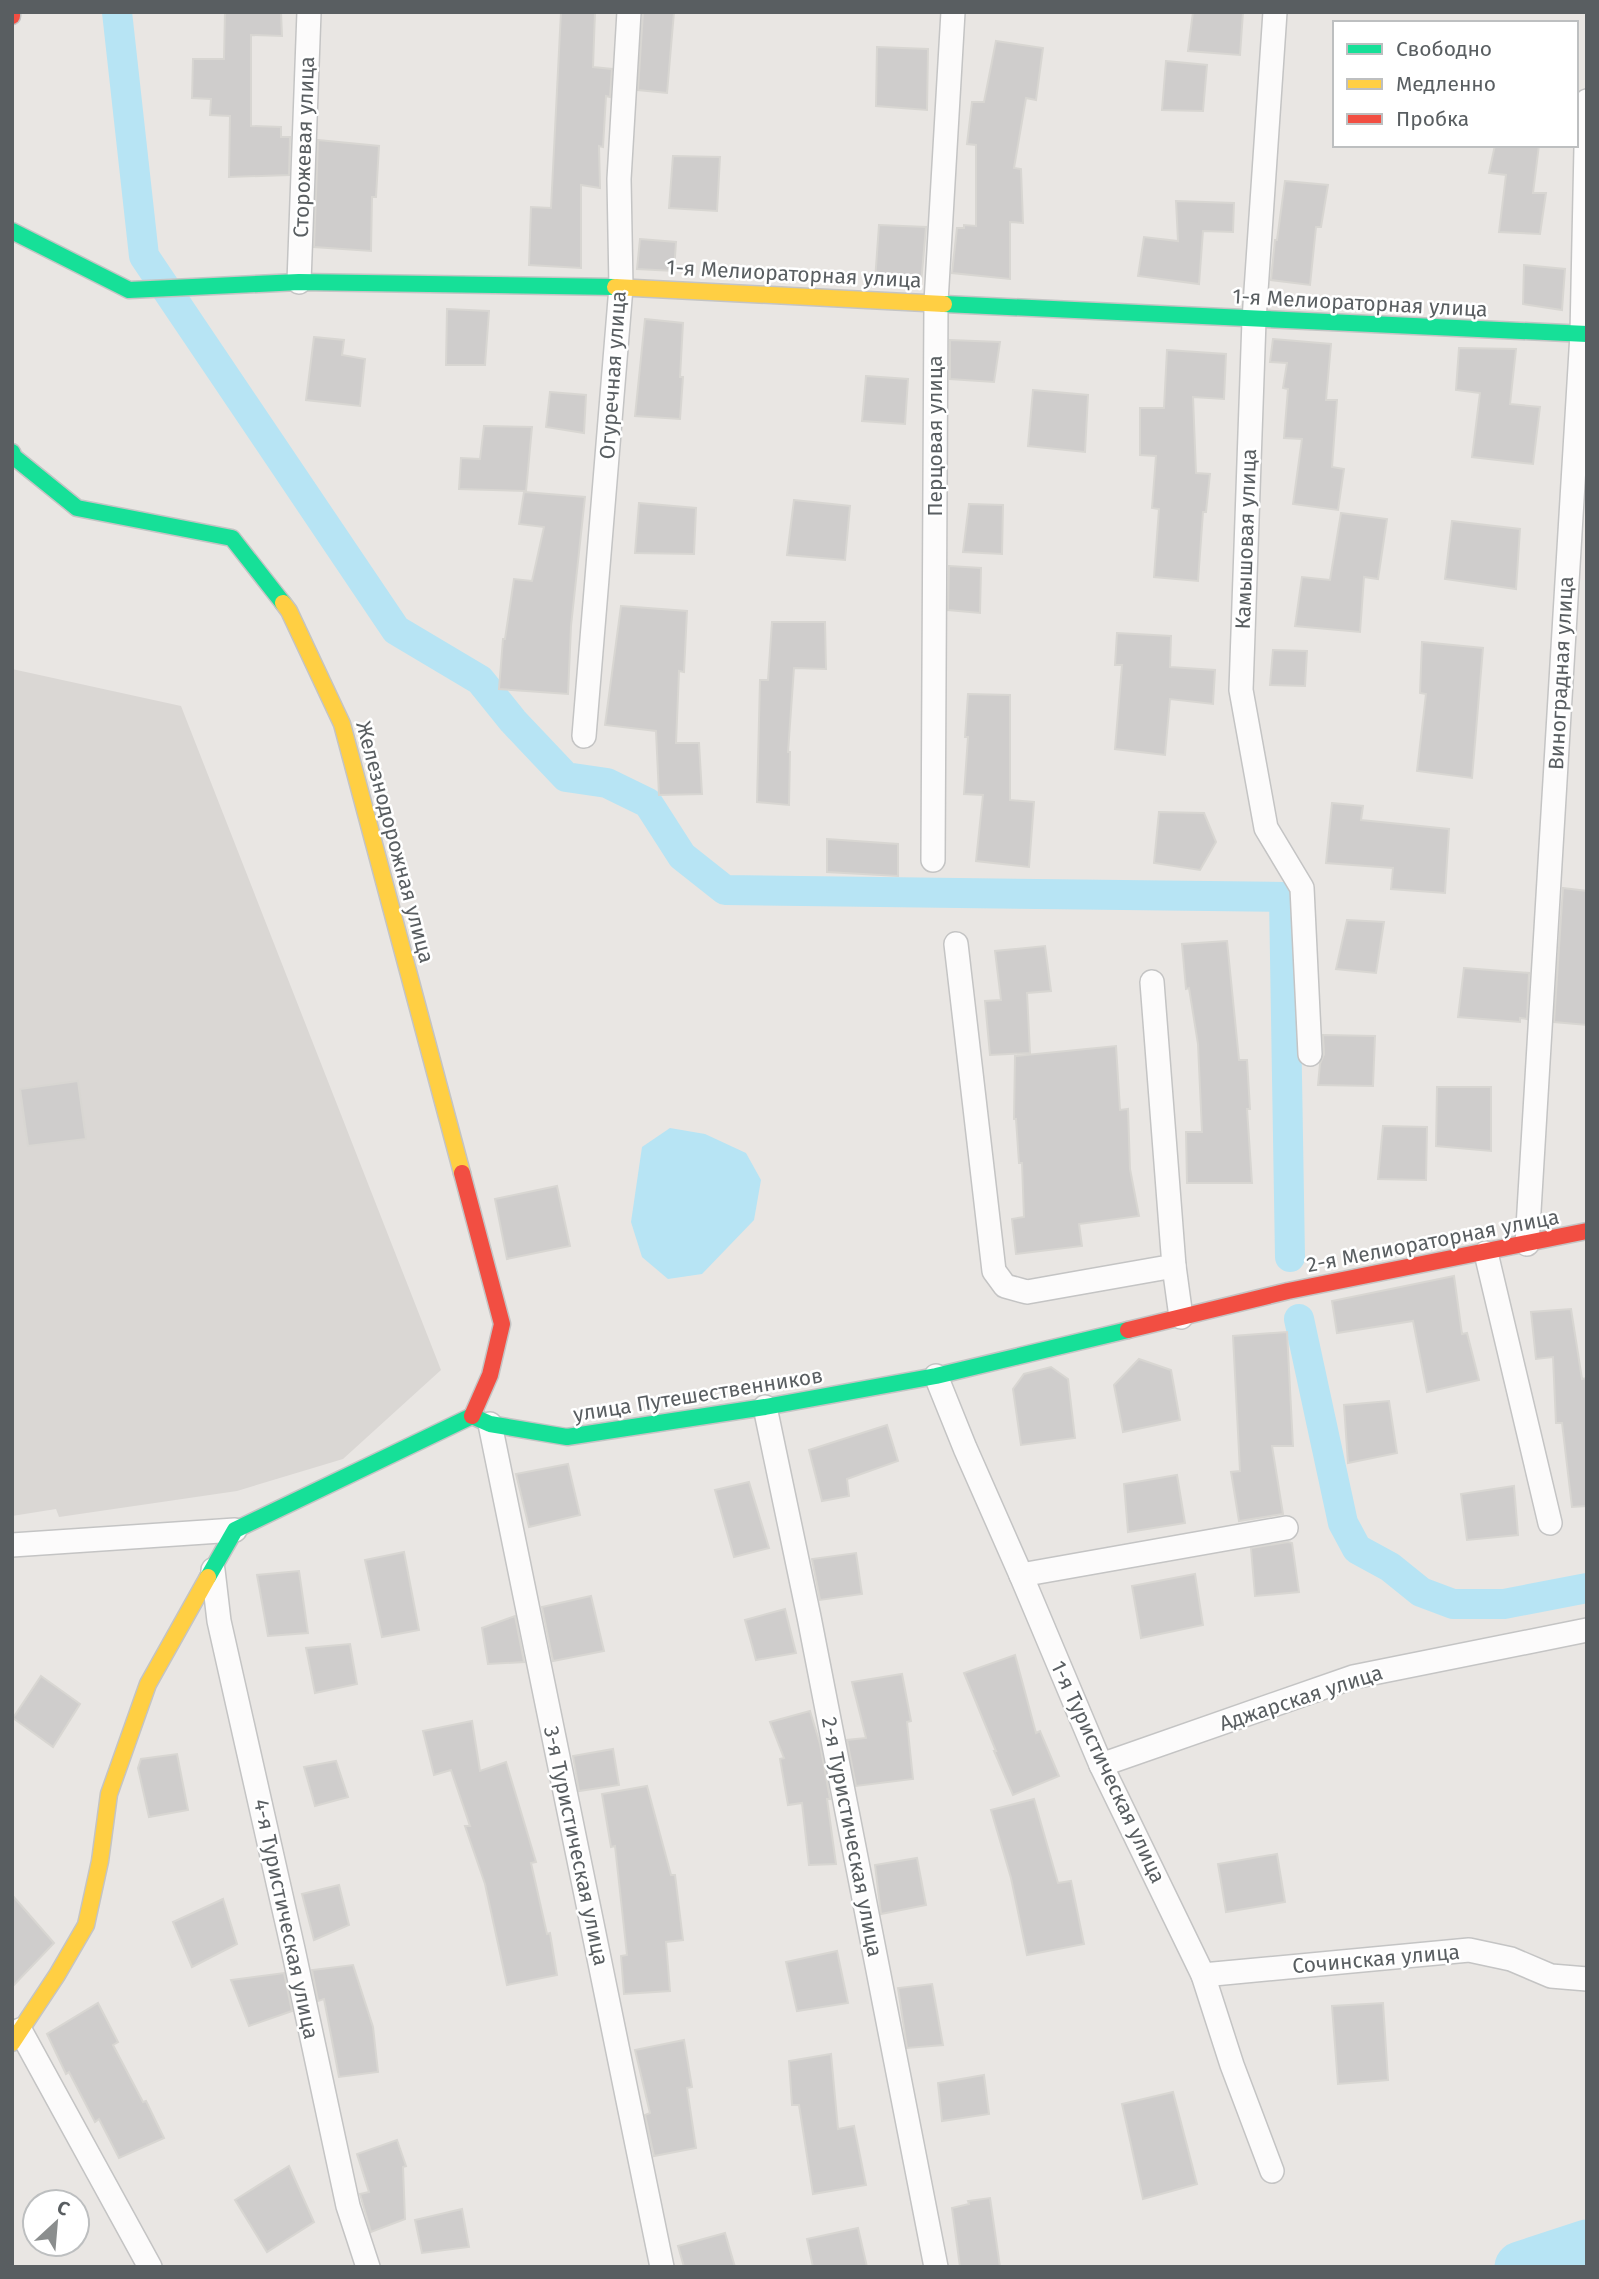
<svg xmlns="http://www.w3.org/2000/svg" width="1599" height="2279" viewBox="0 0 1599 2279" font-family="'Fira Sans',sans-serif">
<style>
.industrial{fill:#dad7d4}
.water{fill:#b7e4f4}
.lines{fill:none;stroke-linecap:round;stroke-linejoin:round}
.canal{stroke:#b7e4f4;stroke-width:30}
.river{stroke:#b7e4f4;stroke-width:51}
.building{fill:#cfcdcc;stroke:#d8d6d2;stroke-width:2}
.street-casing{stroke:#c4c4c4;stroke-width:26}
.fast-casing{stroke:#c4c4c4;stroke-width:19}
.slow-casing{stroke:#c4c4c4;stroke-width:19}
.jam-casing{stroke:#c4c4c4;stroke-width:19}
.street{stroke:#fcfbfb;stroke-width:23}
.fast{stroke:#16e098;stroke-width:16}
.slow{stroke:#ffcf43;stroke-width:16}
.jam{stroke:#f24e42;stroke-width:16}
.labels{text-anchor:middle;stroke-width:5;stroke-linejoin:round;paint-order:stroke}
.street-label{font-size:21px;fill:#595e61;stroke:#fff}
</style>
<rect width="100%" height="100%" fill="#e9e6e3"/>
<polygon class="industrial" points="12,669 181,706 441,1370 343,1459 237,1491 59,1517 56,1509 12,1516"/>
<polygon class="water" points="670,1128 705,1134 746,1153 761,1180 754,1220 702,1274 668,1279 642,1257 631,1222 642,1147"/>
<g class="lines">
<g class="canal">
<polyline points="117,12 144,256 396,630 480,680 513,721 566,777 607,783 648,803 682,856 725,890 1284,897 1290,1257"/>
<polyline points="1299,1319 1343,1523 1357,1549 1390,1567 1421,1592 1453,1604 1504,1604 1587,1588"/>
</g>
<polyline class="river" points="1520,2267 1587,2245"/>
</g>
<g class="building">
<polygon points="225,12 281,12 282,36 251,35 251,126 281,127 281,137 290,137 289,175 229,177 230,116 210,115 211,99 192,98 193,59 224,59"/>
<polygon points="561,12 595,12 593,67 612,69 610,97 606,96 603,147 599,146 600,188 581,185 581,268 529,265 531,207 551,208"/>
<polygon points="643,12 674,12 667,93 638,90"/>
<polygon points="1193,12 1243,12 1240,55 1188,51"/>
<polygon points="996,41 1043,48 1036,100 1026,98 1014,168 1021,169 1023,223 1010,222 1010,279 952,273 957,228 964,228 964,225 976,226 976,145 967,144 972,102 984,102"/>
<polygon points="877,47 928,49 927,110 876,106"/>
<polygon points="1166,61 1207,65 1203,111 1162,110"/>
<polygon points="318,140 379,146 376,197 372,197 371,251 314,247"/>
<polygon points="1495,145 1539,145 1533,193 1546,193 1540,234 1499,232 1506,175 1489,173"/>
<polygon points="673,156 720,157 717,211 669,208"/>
<polygon points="1285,181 1328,185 1321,227 1316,227 1310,285 1271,280 1275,240 1277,240"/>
<polygon points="1176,201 1234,203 1233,232 1203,231 1199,284 1138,276 1144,237 1178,241"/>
<polygon points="879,225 926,227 921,284 875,281"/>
<polygon points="640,239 676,242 674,271 637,269"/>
<polygon points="1524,265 1565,269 1562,310 1523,304"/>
<polygon points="447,309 489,311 485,365 446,365"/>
<polygon points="645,319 683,323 680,377 683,377 680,419 635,416"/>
<polygon points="314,337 344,340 342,355 365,359 360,406 306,400"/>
<polygon points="1273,339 1331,344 1326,400 1337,400 1332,467 1344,469 1338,510 1293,504 1302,439 1284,438 1288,389 1283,388 1287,363 1270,362"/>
<polygon points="950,340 1000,342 994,382 950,379"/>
<polygon points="1459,348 1516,349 1510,404 1540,407 1533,464 1472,457 1480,393 1456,390"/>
<polygon points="1167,350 1226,354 1224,399 1193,397 1196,473 1210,474 1206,512 1203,512 1198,581 1154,577 1159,509 1152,508 1156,456 1140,455 1140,408 1164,408"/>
<polygon points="866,376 908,379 905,424 862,421"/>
<polygon points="1033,390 1088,395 1085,452 1028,446"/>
<polygon points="550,392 586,395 584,433 546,427"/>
<polygon points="484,426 532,427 526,491 459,489 461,458 480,459"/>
<polygon points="524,492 585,497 571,626 568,694 499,689 503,639 505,639 514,579 532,581 544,527 519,524"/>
<polygon points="794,500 850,506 845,560 787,555"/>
<polygon points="639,503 696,508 694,554 635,553"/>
<polygon points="969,504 1003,505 1002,554 963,552"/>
<polygon points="1341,513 1387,519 1378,579 1364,577 1360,632 1295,626 1302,577 1330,580"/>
<polygon points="1452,521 1520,529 1516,589 1445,579"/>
<polygon points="949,566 981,568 980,613 948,610"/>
<polygon points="621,606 687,611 684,672 679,671 676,743 699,743 702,794 659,795 656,731 605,725"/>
<polygon points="772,622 825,622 826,669 794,668 788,752 790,752 789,805 757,802 760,680 768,680"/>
<polygon points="1117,633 1171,636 1170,667 1215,670 1213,704 1170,699 1165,755 1115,749 1122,665 1115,665"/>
<polygon points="1422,642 1483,648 1472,778 1417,771 1426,694 1420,693"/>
<polygon points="1273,650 1307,651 1305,686 1270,685"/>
<polygon points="968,694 1010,695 1010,800 1034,802 1029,867 976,861 983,795 964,794 968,737 965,737"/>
<polygon points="1332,803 1363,806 1361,820 1449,829 1445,893 1391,889 1393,868 1326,863"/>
<polygon points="1159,812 1204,813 1216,842 1200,870 1154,863"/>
<polygon points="827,839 898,844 898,876 827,872"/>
<polygon points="1563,888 1587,891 1587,1025 1554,1022"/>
<polygon points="1347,920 1384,922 1376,973 1336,969"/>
<polygon points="1227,941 1239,1060 1247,1060 1250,1109 1247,1109 1252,1183 1187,1183 1186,1132 1202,1132 1198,1044 1189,988 1186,989 1182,944"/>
<polygon points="1045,946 1051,991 1027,993 1030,1053 990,1055 985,1001 1001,1000 995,951"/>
<polygon points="1464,968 1529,973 1527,1019 1520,1018 1520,1022 1458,1017"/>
<polygon points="1323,1035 1375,1036 1373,1086 1318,1085 1320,1064 1324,1054"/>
<polygon points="1116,1046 1120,1110 1128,1109 1130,1169 1139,1216 1079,1224 1082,1246 1016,1254 1012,1219 1024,1217 1022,1163 1019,1163 1016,1119 1014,1119 1015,1056"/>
<polygon points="78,1081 86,1139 28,1146 20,1089"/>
<polygon points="1437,1087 1491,1087 1491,1151 1436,1146"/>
<polygon points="1383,1126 1427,1127 1426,1180 1378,1179"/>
<polygon points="557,1186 570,1246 507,1259 495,1199"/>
<polygon points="1454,1276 1462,1334 1467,1333 1479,1380 1427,1392 1413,1321 1337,1333 1332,1301"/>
<polygon points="1571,1309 1582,1379 1587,1378 1587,1506 1572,1507 1562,1423 1556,1423 1553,1357 1536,1359 1531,1312"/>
<polygon points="1287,1332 1293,1446 1272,1446 1283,1514 1239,1521 1231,1472 1240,1471 1233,1336"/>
<polygon points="1139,1359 1171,1370 1180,1420 1123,1432 1114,1385"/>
<polygon points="1051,1367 1068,1379 1075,1438 1021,1445 1013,1389 1024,1374"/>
<polygon points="1389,1401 1397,1453 1348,1463 1344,1405"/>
<polygon points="887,1425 898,1461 847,1479 849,1496 822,1501 809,1450"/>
<polygon points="568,1464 580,1515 529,1527 516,1474"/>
<polygon points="1177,1475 1185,1523 1128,1532 1124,1484"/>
<polygon points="749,1482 769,1548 734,1557 715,1490"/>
<polygon points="1514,1486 1518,1535 1467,1540 1461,1494"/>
<polygon points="1288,1542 1292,1543 1299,1592 1255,1596 1251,1548"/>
<polygon points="404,1552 419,1630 382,1637 365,1560"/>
<polygon points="856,1553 862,1594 820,1600 812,1559"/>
<polygon points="299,1571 308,1633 268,1636 257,1575"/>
<polygon points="1195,1574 1203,1625 1141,1638 1132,1586"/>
<polygon points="591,1596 604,1651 553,1661 542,1607"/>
<polygon points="785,1609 796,1653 756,1660 745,1620"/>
<polygon points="515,1616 524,1662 488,1664 482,1628"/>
<polygon points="350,1644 357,1684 315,1693 306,1648"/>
<polygon points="1015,1655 1036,1733 1040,1731 1059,1776 1013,1795 994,1751 996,1751 964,1673"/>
<polygon points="902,1674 911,1721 907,1722 913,1779 856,1786 847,1740 866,1738 852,1682"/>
<polygon points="41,1676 80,1704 53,1747 13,1718"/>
<polygon points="810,1711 820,1744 830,1799 827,1799 836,1864 809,1865 802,1803 788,1805 780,1759 784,1758 770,1722"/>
<polygon points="472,1721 480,1771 506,1762 536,1862 531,1863 547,1934 550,1933 557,1975 507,1985 485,1884 465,1826 470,1826 451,1770 434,1775 423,1731"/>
<polygon points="613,1749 619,1785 579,1791 573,1756"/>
<polygon points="177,1754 188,1810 149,1817 138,1768 141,1759"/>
<polygon points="336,1761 348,1797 315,1806 304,1767"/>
<polygon points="647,1786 671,1875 675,1875 683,1940 666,1942 670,1991 624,1994 621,1956 627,1955 615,1846 611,1847 602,1794"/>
<polygon points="1034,1799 1058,1883 1071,1881 1084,1944 1027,1955 1011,1878 991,1810"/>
<polygon points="1277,1854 1285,1902 1226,1912 1218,1864"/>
<polygon points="917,1858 926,1905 881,1914 875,1865"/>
<polygon points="339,1885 349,1925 314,1940 302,1894"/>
<polygon points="12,1895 54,1943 12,1987"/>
<polygon points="223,1899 237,1944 192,1967 173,1922"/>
<polygon points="837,1951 848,2003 797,2011 786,1962"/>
<polygon points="353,1965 373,2027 378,2072 339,2077 324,1999 318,2001 312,1970"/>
<polygon points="284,1973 292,2011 249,2026 231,1980"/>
<polygon points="932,1984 943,2045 907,2048 898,1988"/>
<polygon points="98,2003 118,2042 113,2045 143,2102 146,2101 164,2138 119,2158 99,2119 95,2122 69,2072 66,2074 47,2034"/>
<polygon points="1383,2003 1388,2080 1338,2084 1332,2006"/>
<polygon points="684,2040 692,2087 687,2088 696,2148 654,2156 645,2115 650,2113 635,2050"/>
<polygon points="831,2054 838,2129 854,2126 866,2185 813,2194 799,2105 792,2105 789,2061"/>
<polygon points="984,2075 989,2114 942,2121 938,2083"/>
<polygon points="1173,2092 1197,2184 1143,2199 1122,2104"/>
<polygon points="397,2140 406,2166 403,2167 405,2219 371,2232 360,2194 369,2192 357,2154"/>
<polygon points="289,2166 314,2222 267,2252 235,2200"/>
<polygon points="990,2198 1000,2267 960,2267 952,2208 969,2204 968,2201"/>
<polygon points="462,2209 469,2247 422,2253 415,2220"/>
<polygon points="858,2228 867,2267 813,2267 807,2239"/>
<polygon points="725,2233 735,2267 684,2267 678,2246"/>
</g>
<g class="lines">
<g class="street-casing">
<g id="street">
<polyline points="1275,12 1254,320 1241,690 1266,828 1302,888 1310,1054"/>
<polyline points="299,282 309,12"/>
<polyline points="584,736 621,287 619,179 629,12"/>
<polyline points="933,860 936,302 953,12"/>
<polyline points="956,944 994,1271 1005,1286 1027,1292 1174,1266 1152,982"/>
<polyline points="1527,1244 1582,334 1587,101"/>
<polyline points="1486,1253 1550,1523"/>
<polyline points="1174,1266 1181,1317"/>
<polyline points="936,1376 965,1448 1021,1575 1101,1765 1203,1975 1232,2065 1272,2171"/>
<polyline points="765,1407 809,1617 936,2267"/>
<polyline points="490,1424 662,2267"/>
<polyline points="12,1545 235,1530"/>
<polyline points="213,1570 219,1621 293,1949 348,2206 368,2267"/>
<polyline points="1021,1575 1286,1528"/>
<polyline points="1101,1765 1353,1677 1587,1630"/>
<polyline points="1203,1975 1469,1950 1511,1959 1551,1976 1587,1979"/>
<polyline points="20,2030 150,2267"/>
</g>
</g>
<g class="fast-casing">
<g id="fast">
<polyline points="12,231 129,290 299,282 615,287"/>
<polyline points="944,304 1587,334"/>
<polyline points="12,452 14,457 77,508 232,538 283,603"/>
<polyline points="472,1416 490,1424 567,1437 765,1407 936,1376 1128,1330"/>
<polyline points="208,1577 235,1530 472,1416"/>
</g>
</g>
<g class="slow-casing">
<g id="slow">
<polyline points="615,287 944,304"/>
<polyline points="283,603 289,611 342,724 462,1173"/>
<polyline points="12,2043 57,1975 86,1925 100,1861 109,1794 148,1684 208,1577"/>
</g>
</g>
<g class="jam-casing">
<g id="jam">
<polyline points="12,12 12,16"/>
<polyline points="462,1173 502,1324 490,1375 472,1416"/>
<polyline points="1128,1330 1288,1291 1587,1231"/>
</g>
</g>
<use href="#street" class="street"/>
<use href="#fast" class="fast"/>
<use href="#slow" class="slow"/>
<use href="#jam" class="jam"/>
</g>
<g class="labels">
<g class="street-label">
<text transform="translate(304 147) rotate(-88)" y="7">Сторожевая улица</text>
<text transform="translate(794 274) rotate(3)" y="7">1-я Мелиораторная улица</text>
<text transform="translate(1360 303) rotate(3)" y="7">1-я Мелиораторная улица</text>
<text transform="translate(613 375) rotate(-86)" y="7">Огуречная улица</text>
<text transform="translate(935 436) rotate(-90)" y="7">Перцовая улица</text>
<text transform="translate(1246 539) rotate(-88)" y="7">Камышовая улица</text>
<text transform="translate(1561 673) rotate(-87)" y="7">Виноградная улица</text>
<text transform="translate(395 842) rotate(75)" y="7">Железнодорожная улица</text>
<text transform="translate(1433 1241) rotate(-11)" y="7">2-я Мелиораторная улица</text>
<text transform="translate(698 1395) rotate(-9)" y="7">улица Путешественников</text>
<text transform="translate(1301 1698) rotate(-18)" y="7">Аджарская улица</text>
<text transform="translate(1108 1772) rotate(65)" y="7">1-я Туристическая улица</text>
<text transform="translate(852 1837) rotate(79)" y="7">2-я Туристическая улица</text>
<text transform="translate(576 1846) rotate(78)" y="7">3-я Туристическая улица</text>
<text transform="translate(286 1919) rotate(78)" y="7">4-я Туристическая улица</text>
<text transform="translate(1376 1959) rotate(-5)" y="7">Сочинская улица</text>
</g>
</g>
<rect width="1599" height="2279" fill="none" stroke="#595e61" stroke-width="28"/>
<rect x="1333" y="21" width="245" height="126" fill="#ffffff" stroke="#bdbfc0" stroke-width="2"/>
<rect x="1347" y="44" width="35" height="10" fill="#16e098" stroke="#bdbfc0" stroke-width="2"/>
<text x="1396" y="56" font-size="21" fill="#595e61">Свободно</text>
<rect x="1347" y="79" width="35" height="10" fill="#ffcf43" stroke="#bdbfc0" stroke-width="2"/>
<text x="1396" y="91" font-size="21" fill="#595e61">Медленно</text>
<rect x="1347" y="114" width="35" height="10" fill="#f24e42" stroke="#bdbfc0" stroke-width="2"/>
<text x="1396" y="126" font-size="21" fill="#595e61">Пробка</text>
<g transform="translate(56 2223) rotate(26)"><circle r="33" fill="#ffffff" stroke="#bdbfc0" stroke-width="2"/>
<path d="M0-5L12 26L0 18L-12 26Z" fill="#8b8e8e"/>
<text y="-10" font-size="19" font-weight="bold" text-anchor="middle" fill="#595e61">С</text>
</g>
</svg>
